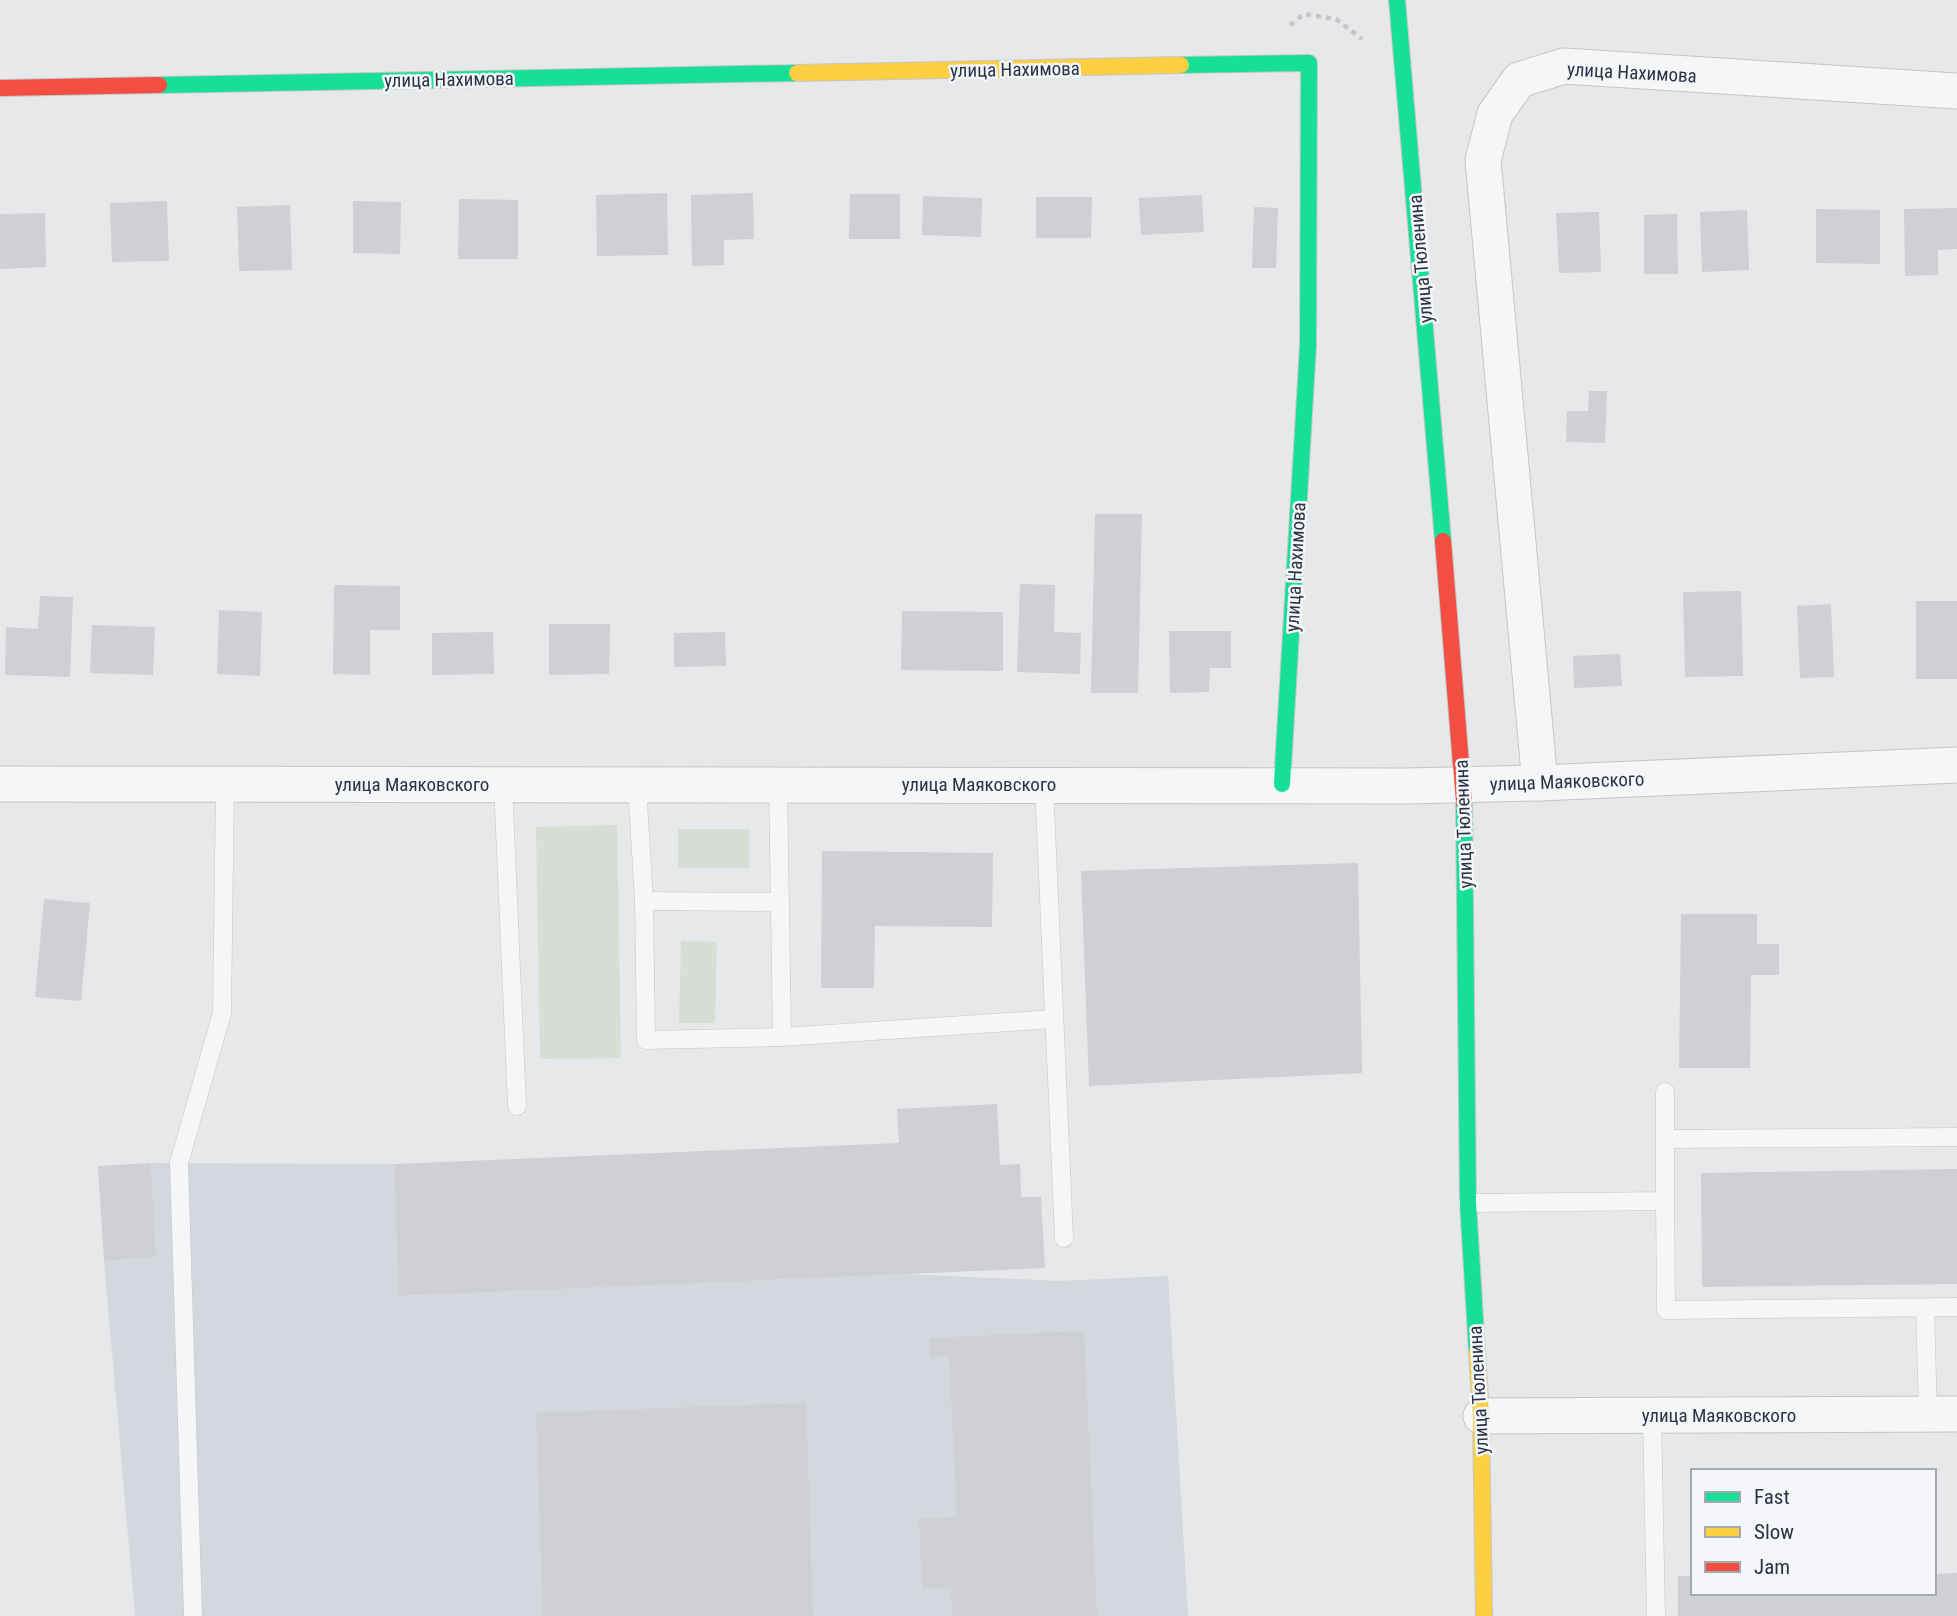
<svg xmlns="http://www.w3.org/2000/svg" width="1957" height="1616" viewBox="0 0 1957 1616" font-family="'Roboto Condensed',sans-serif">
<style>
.built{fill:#d4d7dd}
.green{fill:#d6ded6}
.building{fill:#ced0d3}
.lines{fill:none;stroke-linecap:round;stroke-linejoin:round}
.lane-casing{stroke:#c4c6c8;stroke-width:19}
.street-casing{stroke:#c4c6c8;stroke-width:37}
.fast-casing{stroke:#c4c6c8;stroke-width:18}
.slow-casing{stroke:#c4c6c8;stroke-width:18}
.jam-casing{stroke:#c4c6c8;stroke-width:18}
.path{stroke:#c5c6ca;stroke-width:4.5;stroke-dasharray:5 5;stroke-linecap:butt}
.lane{stroke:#f5f6f7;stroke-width:18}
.street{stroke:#f5f6f7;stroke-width:35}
.fast{stroke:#16e098;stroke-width:16}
.slow{stroke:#ffcf43;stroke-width:16}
.jam{stroke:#f24e42;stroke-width:16}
.labels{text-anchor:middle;stroke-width:5;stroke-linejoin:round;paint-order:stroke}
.street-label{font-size:19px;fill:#2b3445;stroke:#f4f6f9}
</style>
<rect width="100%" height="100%" fill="#e6e8ea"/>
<polygon class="built" points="151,1163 394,1164 400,1296 904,1274 1059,1281 1168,1276 1188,1616 135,1616 104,1261 156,1257"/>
<g class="green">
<polygon points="617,825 621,1058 540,1059 536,827"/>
<rect x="678" y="829" width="71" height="39"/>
<polygon points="681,941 717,942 715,1023 679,1023"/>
</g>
<g class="building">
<polygon points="667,193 668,255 597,256 596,195"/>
<polygon points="753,193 754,239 724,240 724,265 692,266 691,195"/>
<polygon points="850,194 900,194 900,239 849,239"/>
<polygon points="1202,195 1204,232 1141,235 1139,198"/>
<polygon points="923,196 982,198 981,237 922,235"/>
<polygon points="1036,197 1092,197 1091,238 1036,238"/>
<polygon points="459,199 518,200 518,259 458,259"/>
<polygon points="167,201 169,261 112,262 110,203"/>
<polygon points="353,201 401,202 400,254 353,253"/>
<polygon points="290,205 292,270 239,271 237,207"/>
<polygon points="1254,207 1278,208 1276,268 1252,268"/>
<polygon points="1957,208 1957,249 1938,250 1938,275 1905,276 1904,209"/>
<polygon points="1816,209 1880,210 1880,264 1816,263"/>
<polygon points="1747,210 1749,270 1702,272 1700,212"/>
<polygon points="1599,212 1601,272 1559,273 1556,213"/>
<polygon points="45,213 46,267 0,269 0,214"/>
<polygon points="1677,214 1678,274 1644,274 1644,215"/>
<polygon points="1589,391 1607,391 1605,443 1566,442 1567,411 1588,411"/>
<polygon points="1095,514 1142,514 1138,693 1091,693"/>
<polygon points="1020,584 1055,585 1054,632 1081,633 1080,674 1017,672"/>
<polygon points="334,585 400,586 400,630 370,630 370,675 333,674"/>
<polygon points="1741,591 1743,676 1685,677 1683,592"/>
<polygon points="40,596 73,597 70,677 5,675 6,627 38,629"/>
<rect x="1916" y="601" width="41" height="78"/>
<polygon points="1831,604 1834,677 1800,678 1797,606"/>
<polygon points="219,610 262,612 260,676 217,674"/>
<polygon points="902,611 1003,612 1003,671 901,670"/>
<polygon points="549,624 610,624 609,674 549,675"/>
<polygon points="92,625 155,627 153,675 90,673"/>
<polygon points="1169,631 1231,631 1231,668 1210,668 1209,692 1170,693"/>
<polygon points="493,632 494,674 432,675 432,633"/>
<polygon points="725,632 726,666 674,667 674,633"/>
<polygon points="1620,654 1622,686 1574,688 1573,656"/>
<polygon points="822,851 993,853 992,927 875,926 874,988 821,988"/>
<polygon points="1358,863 1362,1073 1089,1086 1081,871"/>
<polygon points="44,899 90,903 81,1001 35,997"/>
<polygon points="1681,914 1757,914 1757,944 1779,944 1779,975 1751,975 1750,1068 1679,1068"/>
<polygon points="997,1104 1000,1165 1020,1164 1021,1197 1041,1197 1045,1268 399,1296 394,1164 899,1143 897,1109"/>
<polygon points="151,1163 156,1257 104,1261 98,1166"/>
<polygon points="1957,1169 1957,1284 1702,1287 1701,1173"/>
<polygon points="1084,1331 1097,1616 952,1616 951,1587 922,1588 919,1518 957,1517 949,1356 930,1357 929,1338"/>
<polygon points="806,1403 813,1616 543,1616 536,1413"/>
<polygon points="1957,1573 1957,1616 1678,1616 1678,1576 1693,1576 1693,1593 1934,1593 1934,1574"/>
</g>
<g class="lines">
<g class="lane-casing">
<g id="lane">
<polyline points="503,784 517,1106"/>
<polyline points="637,784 644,901 646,1040 782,1037"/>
<polyline points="778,784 782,1037 1054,1019"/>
<polyline points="1044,784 1064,1238"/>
<polyline points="644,901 780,902"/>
<polyline points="1665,1139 1957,1137"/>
<polyline points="1665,1201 1666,1310 1957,1307"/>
<polyline points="1468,1203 1665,1201 1665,1092"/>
<polyline points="1925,1308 1928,1414"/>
<polyline points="1652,1415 1656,1616"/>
<polyline points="193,1616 179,1163 222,1013 225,784"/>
</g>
</g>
<g class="street-casing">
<g id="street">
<polyline points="1540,783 1483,160 1495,114 1519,80 1564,66 1957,91"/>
<polyline points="0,784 1407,786 1540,783 1957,765"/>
<polyline points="1481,1416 1957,1414"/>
</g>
</g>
<g class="fast-casing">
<g id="fast">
<polyline points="1397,0 1443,541"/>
<polyline points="1181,65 1309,63 1308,346 1282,784"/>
<polyline points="159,85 797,73"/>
<polyline points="1464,802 1468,1203 1477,1352"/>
</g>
</g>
<g class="slow-casing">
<g id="slow">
<polyline points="797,73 1181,65"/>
<polyline points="1477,1352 1481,1416 1484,1616"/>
</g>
</g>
<g class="jam-casing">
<g id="jam">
<polyline points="0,88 159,85"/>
<polyline points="1443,541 1464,802"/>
</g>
</g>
<polyline class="path" points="1290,25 1304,14 1336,19 1362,39"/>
<use href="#lane" class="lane"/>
<use href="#street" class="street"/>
<use href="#fast" class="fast"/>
<use href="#slow" class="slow"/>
<use href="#jam" class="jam"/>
</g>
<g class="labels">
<g class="street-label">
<text transform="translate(1015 69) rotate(-1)" y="7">улица Нахимова</text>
<text transform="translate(1632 72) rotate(3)" y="7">улица Нахимова</text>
<text transform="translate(449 79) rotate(-1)" y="7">улица Нахимова</text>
<text transform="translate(1420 259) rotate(-95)" y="7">улица Тюленина</text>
<text transform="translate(1295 567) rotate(-87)" y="7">улица Нахимова</text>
<text transform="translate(1567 781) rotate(-2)" y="7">улица Маяковского</text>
<text x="412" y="791">улица Маяковского</text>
<text x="979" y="791">улица Маяковского</text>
<text transform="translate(1463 824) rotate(-92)" y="7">улица Тюленина</text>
<text transform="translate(1478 1390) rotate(-93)" y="7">улица Тюленина</text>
<text x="1719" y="1422">улица Маяковского</text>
</g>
</g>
<rect x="1691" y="1469" width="245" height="126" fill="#f4f6f9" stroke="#a4a8b1" stroke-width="2"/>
<rect x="1705" y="1492" width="35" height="10" fill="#16e098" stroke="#a4a8b1" stroke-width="2"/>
<text x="1754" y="1504" font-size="21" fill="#2b3445">Fast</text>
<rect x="1705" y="1527" width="35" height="10" fill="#ffcf43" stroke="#a4a8b1" stroke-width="2"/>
<text x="1754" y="1539" font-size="21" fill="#2b3445">Slow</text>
<rect x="1705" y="1562" width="35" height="10" fill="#f24e42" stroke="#a4a8b1" stroke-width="2"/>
<text x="1754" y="1574" font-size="21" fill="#2b3445">Jam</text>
</svg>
